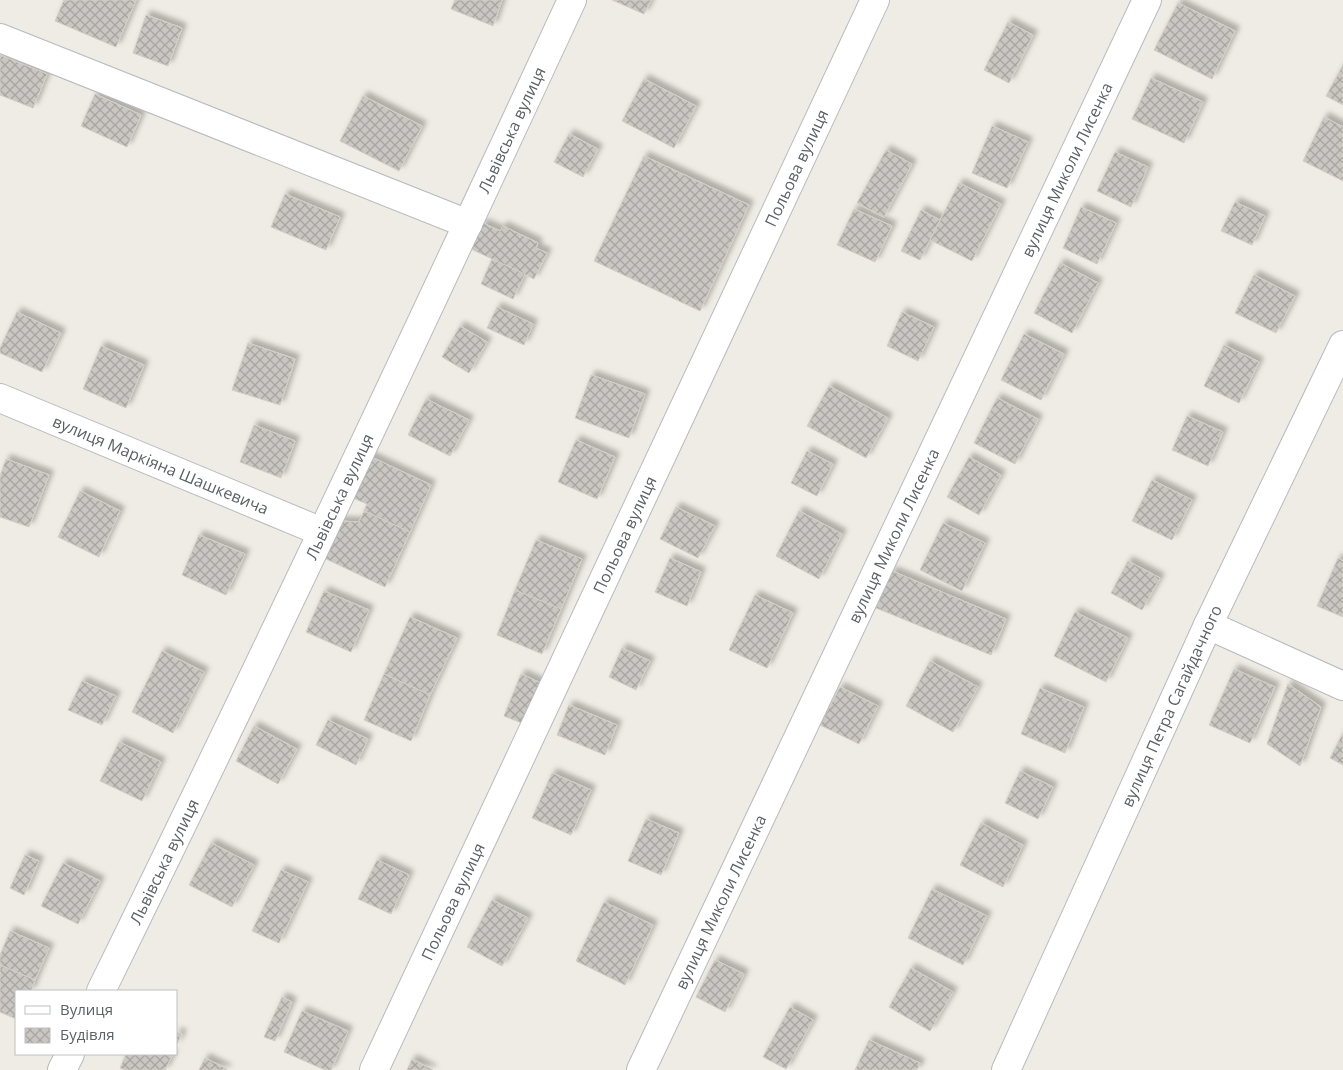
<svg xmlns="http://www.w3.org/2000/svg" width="1343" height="1070" viewBox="0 0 1343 1070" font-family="'Open Sans',sans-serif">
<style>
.building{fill:url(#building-cross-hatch);stroke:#d4cec3;filter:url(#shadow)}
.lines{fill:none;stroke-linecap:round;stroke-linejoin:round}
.street-casing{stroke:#b7babf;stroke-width:30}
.street{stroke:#fff;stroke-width:28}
.labels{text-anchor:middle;stroke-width:4.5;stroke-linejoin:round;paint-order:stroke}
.street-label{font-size:16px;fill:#5c6165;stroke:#fff}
</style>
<defs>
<pattern id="building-cross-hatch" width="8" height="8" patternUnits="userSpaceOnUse" patternTransform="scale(1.25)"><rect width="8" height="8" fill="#cac7c2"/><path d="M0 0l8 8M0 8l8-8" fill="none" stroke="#a7a5a1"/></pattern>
<filter id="shadow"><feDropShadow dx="4.5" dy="-4.5" stdDeviation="2.5" flood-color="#0004"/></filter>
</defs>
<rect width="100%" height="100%" fill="#efece5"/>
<g class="building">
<polygon points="64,0 136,0 116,47 55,21"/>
<polygon points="455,0 502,0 493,26 451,9"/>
<polygon points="612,0 651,0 644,14"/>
<polygon points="1178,3 1235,31 1212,79 1154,50"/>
<polygon points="146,15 182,28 168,66 133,53"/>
<polygon points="1008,22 1033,35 1009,83 984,70"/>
<polygon points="0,55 47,74 33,108 0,95"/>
<polygon points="1343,65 1343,105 1326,96"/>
<polygon points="1151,78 1203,102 1184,143 1132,119"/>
<polygon points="644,79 696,106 674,148 622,121"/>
<polygon points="95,94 141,115 127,147 81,126"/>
<polygon points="363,96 422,126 399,171 340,141"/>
<polygon points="1324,117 1343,127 1343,181 1303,161"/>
<polygon points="992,126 1028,142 1007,188 972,173"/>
<polygon points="569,134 598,149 583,177 554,162"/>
<polygon points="886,150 912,164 884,217 857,203"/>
<polygon points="1115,152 1148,167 1131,207 1097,191"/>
<polygon points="644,156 749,205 700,311 594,261"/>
<polygon points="959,183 1001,204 972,261 930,240"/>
<polygon points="285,194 340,217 326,250 271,227"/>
<polygon points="1235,202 1265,216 1252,245 1221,231"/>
<polygon points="1081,207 1116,223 1097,264 1063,248"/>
<polygon points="854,209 892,226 875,262 837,245"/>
<polygon points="921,210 940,220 920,260 901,251"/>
<polygon points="483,223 500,231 503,226 538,243 536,248 547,253 534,279 471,249"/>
<polygon points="492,259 525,274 513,299 481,284"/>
<polygon points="1060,263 1098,283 1072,333 1034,313"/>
<polygon points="1254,275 1295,296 1276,333 1235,313"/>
<polygon points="497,307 533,324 524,345 487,328"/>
<polygon points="17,312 61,333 42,372 0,353 0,348"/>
<polygon points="902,312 934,327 918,361 887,346"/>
<polygon points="460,326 487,342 469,373 442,357"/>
<polygon points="1024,334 1064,354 1041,400 1001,380"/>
<polygon points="248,343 295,359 280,405 232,390"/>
<polygon points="1224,345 1259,362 1239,403 1204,386"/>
<polygon points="101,346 144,365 126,408 83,389"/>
<polygon points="591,375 645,394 629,438 575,418"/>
<polygon points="829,386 888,418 866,458 807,426"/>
<polygon points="997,398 1038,419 1015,464 974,443"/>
<polygon points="426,399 469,420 450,456 408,435"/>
<polygon points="1187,416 1223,432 1208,466 1172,450"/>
<polygon points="254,425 295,441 281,478 240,462"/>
<polygon points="576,440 615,457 597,499 558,482"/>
<polygon points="807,451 833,464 817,496 791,483"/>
<polygon points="367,455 431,485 410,532 364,511 367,504 348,496"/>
<polygon points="969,457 1001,475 979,515 947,497"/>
<polygon points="6,459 49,475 29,527 0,517 0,476"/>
<polygon points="1152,480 1192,500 1172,540 1132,521"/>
<polygon points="80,491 120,511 99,557 58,537"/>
<polygon points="676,507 715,526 698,558 660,539"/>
<polygon points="364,511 410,532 385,587 322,557 339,521 359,522"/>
<polygon points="799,511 842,534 819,579 776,556"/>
<polygon points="943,523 985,543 962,591 920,570"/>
<polygon points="199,535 245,554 226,595 182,575"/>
<polygon points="536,540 582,559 561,609 515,590"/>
<polygon points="670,558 701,572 687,606 655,592"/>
<polygon points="1338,558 1343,561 1343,617 1317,606"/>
<polygon points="1128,561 1160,578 1142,610 1111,593"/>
<polygon points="892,571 1006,619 991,655 876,608"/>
<polygon points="515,590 561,609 542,654 497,635"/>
<polygon points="324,591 369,610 351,652 306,632"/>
<polygon points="755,595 793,613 767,668 729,650"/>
<polygon points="1075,612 1128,638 1106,682 1054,656"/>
<polygon points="410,617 457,638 430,695 384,674"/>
<polygon points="622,648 650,661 636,690 609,677"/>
<polygon points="162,651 204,672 173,733 132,712"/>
<polygon points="930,661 978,687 953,732 906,706"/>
<polygon points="1234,669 1275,687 1250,743 1209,725"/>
<polygon points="384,674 430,695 411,741 364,720"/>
<polygon points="521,674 541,683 524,724 504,716"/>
<polygon points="82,681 116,696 102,725 68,710"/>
<polygon points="1288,684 1321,707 1300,766 1267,744"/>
<polygon points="840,687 878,706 859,744 820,725"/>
<polygon points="1040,688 1084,707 1065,753 1021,734"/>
<polygon points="569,705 617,725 605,755 557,735"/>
<polygon points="328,720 368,739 356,765 316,745"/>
<polygon points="254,726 297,749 278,784 236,761"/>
<polygon points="1343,733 1343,765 1330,758"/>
<polygon points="119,742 161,762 142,801 100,781"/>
<polygon points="1020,771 1053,787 1038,819 1005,803"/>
<polygon points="552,773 591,790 571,835 532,818"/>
<polygon points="646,819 679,833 661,875 628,861"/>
<polygon points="981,823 1023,845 1003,887 960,865"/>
<polygon points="211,843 254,865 232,907 189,885"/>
<polygon points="25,855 39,861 24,895 10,888"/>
<polygon points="377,860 409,875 391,914 358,899"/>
<polygon points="63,863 100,881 78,924 41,906"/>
<polygon points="281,870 308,882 279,943 252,931"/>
<polygon points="932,889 987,916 963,965 908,938"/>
<polygon points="492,900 528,918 502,966 467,947"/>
<polygon points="604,902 653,925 625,985 576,961"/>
<polygon points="10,931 49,948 35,980 0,965 0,955"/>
<polygon points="715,960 744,974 725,1012 696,997"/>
<polygon points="0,965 35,980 31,991 16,991 16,1019 0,1012"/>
<polygon points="911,968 953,992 930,1031 889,1007"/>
<polygon points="282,997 292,1002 275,1041 264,1037"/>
<polygon points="790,1007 813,1020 786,1069 763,1057"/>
<polygon points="302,1011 348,1031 331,1070 325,1070 284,1052"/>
<polygon points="176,1032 182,1034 176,1046"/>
<polygon points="869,1040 920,1063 917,1070 855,1070"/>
<polygon points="126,1054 173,1054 165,1070 125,1070 120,1068"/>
<polygon points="205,1058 227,1069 227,1070 199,1070"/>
<polygon points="412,1059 433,1070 407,1070"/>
</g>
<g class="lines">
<g class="street-casing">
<g id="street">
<polyline points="0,38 468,224"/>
<path id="s1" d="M0,398L322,532"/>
<polyline points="1208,625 1343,686"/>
<path id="s2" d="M101,991C262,663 418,332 572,0"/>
<polyline points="62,1070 70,1054"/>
<path id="s3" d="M374,1070L875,0"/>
<path id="s4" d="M641,1070L1147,0"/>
<path id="s5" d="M1006,1070L1208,625L1343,345"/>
</g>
</g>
<use href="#street" class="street"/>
</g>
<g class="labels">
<g class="street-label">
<text dy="6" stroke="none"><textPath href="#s2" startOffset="954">Львівська вулиця</textPath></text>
<text dy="6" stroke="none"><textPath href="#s3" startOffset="996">Польова вулиця</textPath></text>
<text dy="6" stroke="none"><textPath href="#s4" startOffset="996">вулиця Миколи Лисенка</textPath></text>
<text dy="6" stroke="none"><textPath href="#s1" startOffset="174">вулиця Маркіяна Шашкевича</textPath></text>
<text dy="6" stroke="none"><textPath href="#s2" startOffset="549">Львівська вулиця</textPath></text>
<text dy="6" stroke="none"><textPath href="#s3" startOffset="591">Польова вулиця</textPath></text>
<text dy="6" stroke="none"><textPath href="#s4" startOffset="591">вулиця Миколи Лисенка</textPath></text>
<text dy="6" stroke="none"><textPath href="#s5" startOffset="400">вулиця Петра Сагайдачного</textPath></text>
<text dy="6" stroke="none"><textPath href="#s2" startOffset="144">Львівська вулиця</textPath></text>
<text dy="6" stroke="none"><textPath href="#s4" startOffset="186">вулиця Миколи Лисенка</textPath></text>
<text dy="6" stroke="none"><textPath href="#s3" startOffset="186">Польова вулиця</textPath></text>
</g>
</g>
<rect x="15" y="990" width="162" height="65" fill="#ffffff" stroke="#bec0c1"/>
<rect x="25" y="1006" width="25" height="8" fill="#ffffff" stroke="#bec0c1"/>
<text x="60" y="1015" font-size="15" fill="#5c6165">Вулиця</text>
<rect x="25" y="1028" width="25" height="15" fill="url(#building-cross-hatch)" stroke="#bec0c1"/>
<text x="60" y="1040" font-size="15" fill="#5c6165">Будівля</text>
</svg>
